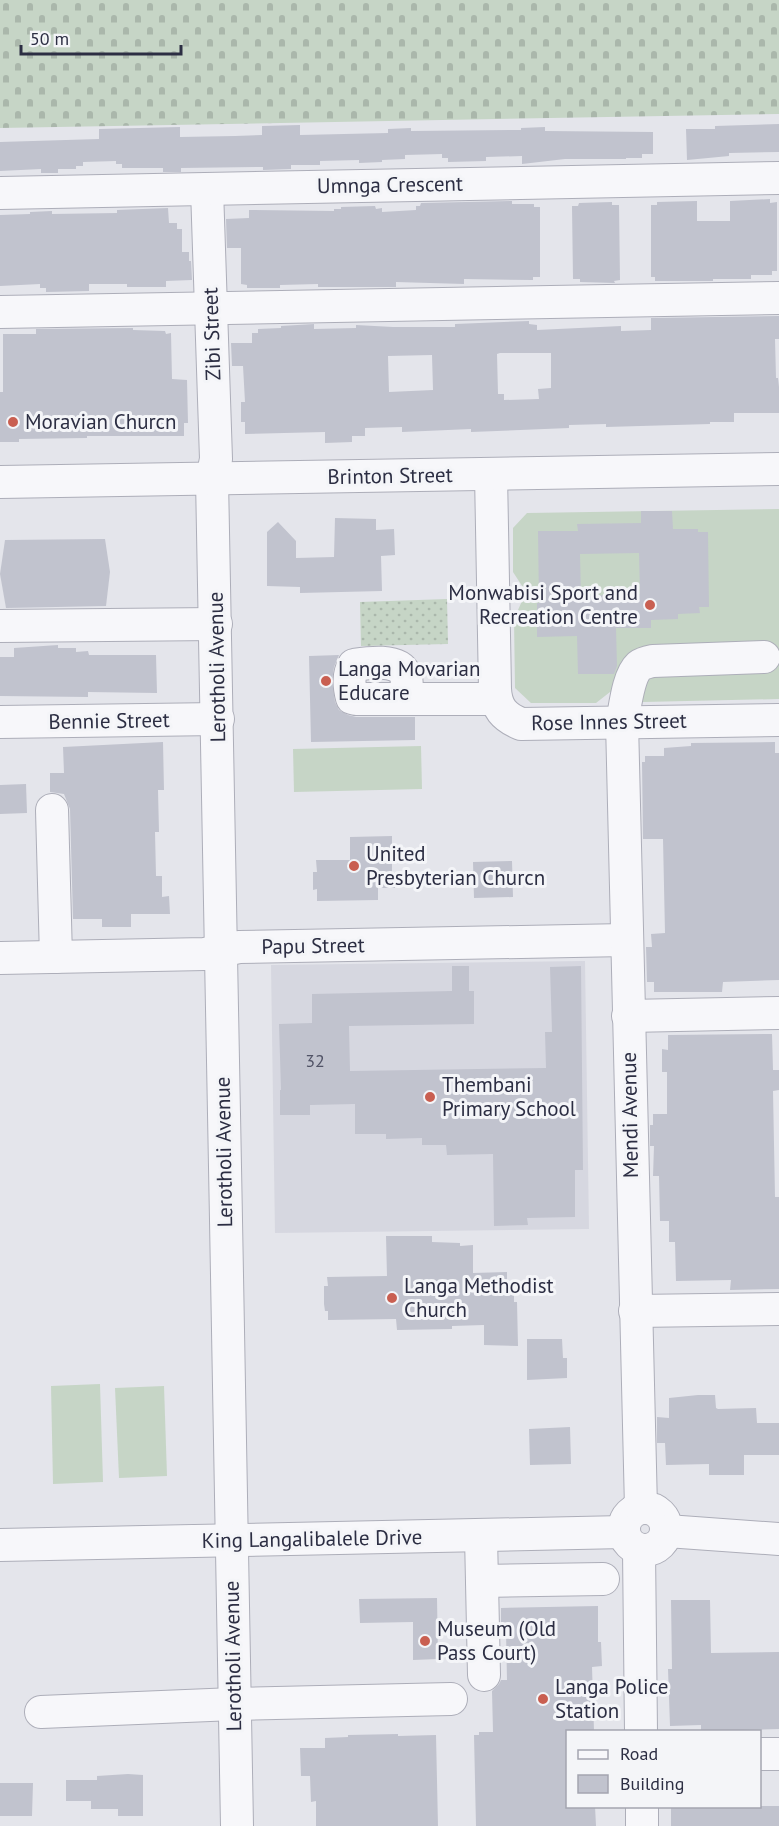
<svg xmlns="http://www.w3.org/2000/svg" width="779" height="1826" viewBox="0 0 779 1826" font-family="'PT Sans',sans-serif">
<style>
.built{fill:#d6d7e0}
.cemetery{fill:url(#cemetery-stones)}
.park{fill:url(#park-dots)}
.garden{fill:#c6d5c6}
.building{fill:#c1c3ce;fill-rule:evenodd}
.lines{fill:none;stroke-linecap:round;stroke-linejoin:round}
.minor-casing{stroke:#adaeb9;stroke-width:34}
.minor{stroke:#f7f7fa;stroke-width:32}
.poi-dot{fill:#c95f51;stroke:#f4f5f8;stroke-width:2}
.labels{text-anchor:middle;stroke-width:6;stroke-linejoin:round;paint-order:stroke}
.number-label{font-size:18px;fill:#515366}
.street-label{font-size:21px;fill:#2c2e43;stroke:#f4f5f8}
.poi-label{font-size:21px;fill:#2c2e43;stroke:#f4f5f8;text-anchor:start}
</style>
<defs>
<pattern id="cemetery-stones" width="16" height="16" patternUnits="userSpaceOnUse" patternTransform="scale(1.5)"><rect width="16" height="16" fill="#c6d5c6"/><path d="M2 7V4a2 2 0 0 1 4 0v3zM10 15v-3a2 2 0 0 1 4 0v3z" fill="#aab7ab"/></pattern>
<pattern id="park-dots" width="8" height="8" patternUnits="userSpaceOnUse" patternTransform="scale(1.5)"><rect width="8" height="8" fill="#c6d5c6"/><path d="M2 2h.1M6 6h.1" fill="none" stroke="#aab7ab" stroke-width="1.8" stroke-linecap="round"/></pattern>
</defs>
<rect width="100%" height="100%" fill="#e4e5eb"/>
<polygon class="built" points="585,961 589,1229 275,1233 271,965"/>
<polygon class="cemetery" points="0,0 779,0 779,114 0,128"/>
<polygon class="park" points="447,599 448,644 361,646 360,602"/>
<g class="garden">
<polygon points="779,509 779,699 643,702 641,699 610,692 596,703 531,703 515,688 514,619 526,592 513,572 513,528 527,513"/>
<polygon points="421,746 422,789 294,792 293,749"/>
<polygon points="100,1384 103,1482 53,1484 51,1386"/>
<polygon points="164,1386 167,1476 119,1478 115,1388"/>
</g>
<g class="building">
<polygon points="779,124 779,152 729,153 729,156 687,160 686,129 715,129 715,126"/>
<polygon points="300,125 300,135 388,133 388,129 411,128 411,131 521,130 521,128 545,127 545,131 653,132 653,154 642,154 642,158 626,158 626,159 565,159 522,164 522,156 486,157 486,161 448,162 448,158 442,158 442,154 405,155 405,159 382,160 382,162 359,163 359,160 320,161 320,165 291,165 291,169 263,170 263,167 181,168 181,172 163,172 163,168 122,168 122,164 116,164 116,161 83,162 83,166 76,166 76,169 58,169 58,173 41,173 41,169 0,171 0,142 99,139 99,129 180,127 180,137 235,136 262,135 262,126"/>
<polygon points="770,199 770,203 777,202 777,271 772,271 772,275 751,275 751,279 713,279 713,281 655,281 655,277 651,277 651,205 657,205 657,202 697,201 697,221 730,221 730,201"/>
<polygon points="512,201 512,204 534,204 534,207 540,207 540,277 533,277 533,280 464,279 464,284 396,282 396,287 318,287 318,284 280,285 280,288 247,288 247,285 241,284 241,248 227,248 226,219 249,218 249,210 334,211 334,209 341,209 341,207 375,206 376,209 382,208 382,212 416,210 416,206 420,206 421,203"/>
<polygon points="612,202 612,205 619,205 620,280 614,281 615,283 580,282 580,279 573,279 572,206 578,206 579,203"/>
<polygon points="168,208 169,223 177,223 177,229 182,229 182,252 189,252 189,261 191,261 192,280 166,281 166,287 127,287 127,284 89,284 89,291 46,292 46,288 40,288 40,284 0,286 0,215 30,214 30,212 52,211 52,214 117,213 117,210"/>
<path d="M779,316V339H775L776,378H778L779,387V413H734V422H710V424L606,427V424L569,425V428L471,432V429L402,432V427L365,428V436H352V442L325,443V432L245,434V422H241V402H245L243,366H232L231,343H252V333H258V329L281,328V326L314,324V329L356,328V325L393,327H455V324L529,321V324L537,325V330L621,326V331L651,330V318ZM500,353H551V388L538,389L539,399L504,400V394H498L497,354ZM432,355L433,390L389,392L388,356Z"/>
<polygon points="133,328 133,330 165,331 166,334 171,333 172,379 187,380 188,423 184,423 184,436 87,436 87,438 19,439 19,442 0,442 0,392 3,392 3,334 36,334 36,329"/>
<path d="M641,511H672L673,529H698V532H708L709,607H699L700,613L678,614V619L651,620V628H616L617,666L614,674H578L577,636L537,637V603H539L538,531H578L577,524L641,523ZM639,553L640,594L581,596L580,554Z"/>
<polygon points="335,518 376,519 376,530 394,529 395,555 381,556 382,591 300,593 300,587 267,586 267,532 278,522 296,541 296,558 334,557"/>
<polygon points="105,539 110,572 106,606 6,608 0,574 5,540"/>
<polygon points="58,645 58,648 76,648 76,652 88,651 89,655 156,655 157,693 88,692 88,697 0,696 0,657 14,657 14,648"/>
<polygon points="339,655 334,667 332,681 335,702 339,710 348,715 356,717 415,717 415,740 311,742 309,656"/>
<polygon points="163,742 164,790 158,790 159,832 155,832 156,876 162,876 162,897 169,896 170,914 131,914 131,927 102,927 102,919 73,919 70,809 64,794 50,792 50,773 64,773 63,747"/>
<polygon points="775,742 775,753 779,753 779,980 723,982 722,992 654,992 654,982 647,982 646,947 652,947 651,934 665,933 663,839 643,839 642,762 645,762 645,756 664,756 664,748 691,746 691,743"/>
<polygon points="26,784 27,813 0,814 0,785"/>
<polygon points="392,836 392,872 395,872 395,888 378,888 378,900 317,901 317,889 313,890 313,872 317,872 316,860 350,860 350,837"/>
<polygon points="512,861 513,897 474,898 473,862"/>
<polygon points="452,966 469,966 469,991 474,991 474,1024 349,1026 350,1071 546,1068 545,1032 552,1032 550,967 581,966 583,1170 575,1170 575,1217 527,1218 528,1225 494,1226 493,1154 447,1155 446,1145 422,1145 422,1138 386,1139 386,1134 355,1134 355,1104 310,1105 310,1115 280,1115 280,1090 281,1090 279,1024 312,1023 312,994 452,991"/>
<polygon points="772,1034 773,1070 779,1070 779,1090 773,1091 775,1197 779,1197 779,1289 730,1290 731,1280 676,1281 675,1242 669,1242 669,1221 660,1221 659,1176 653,1176 654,1146 650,1146 650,1125 653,1125 653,1114 667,1114 667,1072 662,1072 662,1049 668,1050 668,1035"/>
<polygon points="386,1236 432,1236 432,1242 460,1243 460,1246 473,1245 473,1273 507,1272 507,1291 508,1294 514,1293 514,1302 517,1302 518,1346 484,1345 484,1325 452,1326 452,1329 397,1330 396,1319 328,1320 328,1311 325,1311 324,1304 324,1286 328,1286 327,1277 387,1276"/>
<polygon points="527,1339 562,1339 563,1358 567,1358 567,1378 527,1380"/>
<polygon points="698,1395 715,1395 716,1408 718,1409 756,1408 757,1423 779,1423 779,1455 744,1455 744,1475 709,1475 709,1464 666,1465 665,1443 657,1443 657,1417 669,1418 669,1398"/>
<polygon points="570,1427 571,1464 530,1465 529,1429"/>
<polygon points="437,1598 438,1659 413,1660 413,1622 360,1623 359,1599"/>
<polygon points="671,1600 710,1600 711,1653 779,1652 779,1729 701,1731 701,1725 670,1726 668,1669 672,1669"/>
<polygon points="598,1606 598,1642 601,1642 602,1666 592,1667 594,1731 567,1731 567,1806 595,1806 596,1826 476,1826 474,1735 479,1735 479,1732 493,1732 492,1691 499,1684 501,1680 507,1680 506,1632 501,1632 501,1608"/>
<polygon points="398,1734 398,1736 436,1735 438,1826 316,1826 316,1801 311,1802 310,1776 301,1776 300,1748 325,1748 325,1738 348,1737 348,1735"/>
<polygon points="128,1774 143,1775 143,1816 118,1816 118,1809 91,1809 91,1801 66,1801 66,1780 97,1780 97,1776"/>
<polygon points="0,1783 33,1783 32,1816 0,1816"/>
<rect x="671" y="1806" width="108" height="20"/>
</g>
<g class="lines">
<g class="minor-casing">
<g id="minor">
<path d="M207,189L216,459L212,479C223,928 227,1377 237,1826"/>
<polyline points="0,193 779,178"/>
<polyline points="0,312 779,298"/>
<path d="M491,474L495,689C496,708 504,717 521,724L779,720"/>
<polyline points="0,482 779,469"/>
<polyline points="0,626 216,624"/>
<path d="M406,699C406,691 408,680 405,674C398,658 367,663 354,665C348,674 349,687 352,698L356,699H495"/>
<polyline points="0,722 218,719"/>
<polyline points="52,810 56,957"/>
<polyline points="0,958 205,954 239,947 626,940"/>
<polyline points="628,1016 779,1013"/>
<polyline points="635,1311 779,1309"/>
<circle cx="645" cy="1529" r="21"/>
<path d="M641,1508L622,722C625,708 628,676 639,666C643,663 648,662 653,661L764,657"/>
<polyline points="667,1531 779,1539"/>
<polyline points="481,1536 484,1675"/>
<polyline points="0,1545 624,1532"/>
<polyline points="639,1550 641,1732"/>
<polyline points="482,1581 603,1579"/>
<polyline points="41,1712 234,1704 451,1699"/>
<polyline points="760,1754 779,1754"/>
<polyline points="642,1806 642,1826"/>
</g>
</g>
<use href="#minor" class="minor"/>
</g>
<g class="poi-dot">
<circle cx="13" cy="422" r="6"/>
<circle cx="650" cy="605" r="6"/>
<circle cx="326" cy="681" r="6"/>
<circle cx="354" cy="866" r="6"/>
<circle cx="430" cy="1097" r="6"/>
<circle cx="392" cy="1298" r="6"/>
<circle cx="425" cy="1641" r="6"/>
<circle cx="543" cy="1699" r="6"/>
</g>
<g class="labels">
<g class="number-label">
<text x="315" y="1067">32</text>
</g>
<g class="street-label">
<text transform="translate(390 185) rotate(-1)" y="7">Umnga Crescent</text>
<text transform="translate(212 334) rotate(-92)" y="7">Zibi Street</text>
<text transform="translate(390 476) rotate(-1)" y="7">Brinton Street</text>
<text transform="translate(217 667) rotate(-91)" y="7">Lerotholi Avenue</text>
<text transform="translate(109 721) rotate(-1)" y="7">Bennie Street</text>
<text transform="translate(609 722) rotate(-1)" y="7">Rose Innes Street</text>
<text transform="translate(313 946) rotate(-1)" y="7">Papu Street</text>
<text transform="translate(630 1115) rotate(-91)" y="7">Mendi Avenue</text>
<text transform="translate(224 1152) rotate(-91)" y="7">Lerotholi Avenue</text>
<text transform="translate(312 1539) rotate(-1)" y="7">King Langalibalele Drive</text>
<text transform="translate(233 1656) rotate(-91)" y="7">Lerotholi Avenue</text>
</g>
<g class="poi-label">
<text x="25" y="429">Moravian Churcn</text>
<text x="638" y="600" text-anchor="end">Monwabisi Sport and<tspan x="638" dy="24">Recreation Centre</tspan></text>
<text x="338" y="676">Langa Movarian<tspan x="338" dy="24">Educare</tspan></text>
<text x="366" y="861">United<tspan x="366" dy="24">Presbyterian Churcn</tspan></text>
<text x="442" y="1092">Thembani<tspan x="442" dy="24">Primary School</tspan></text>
<text x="404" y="1293">Langa Methodist<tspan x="404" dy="24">Church</tspan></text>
<text x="437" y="1636">Museum (Old<tspan x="437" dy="24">Pass Court)</tspan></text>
<text x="555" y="1694">Langa Police<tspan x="555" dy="24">Station</tspan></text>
</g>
</g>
<rect x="566" y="1730" width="195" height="78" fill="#f4f5f8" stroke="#a4a5b0" stroke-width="1.5"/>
<rect x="578" y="1750" width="30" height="9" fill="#f7f7fa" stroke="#a4a5b0" stroke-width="1.5"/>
<text x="620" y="1760" font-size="18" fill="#2c2e43">Road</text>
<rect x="578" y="1775" width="30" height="18" fill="#c1c3ce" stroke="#a4a5b0" stroke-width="1.5"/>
<text x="620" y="1790" font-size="18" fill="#2c2e43">Building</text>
<path d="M21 45v9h160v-9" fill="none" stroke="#2c2e43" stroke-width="3"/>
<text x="30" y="45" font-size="18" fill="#2c2e43" stroke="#f4f5f8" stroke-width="4.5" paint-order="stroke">50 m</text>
</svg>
